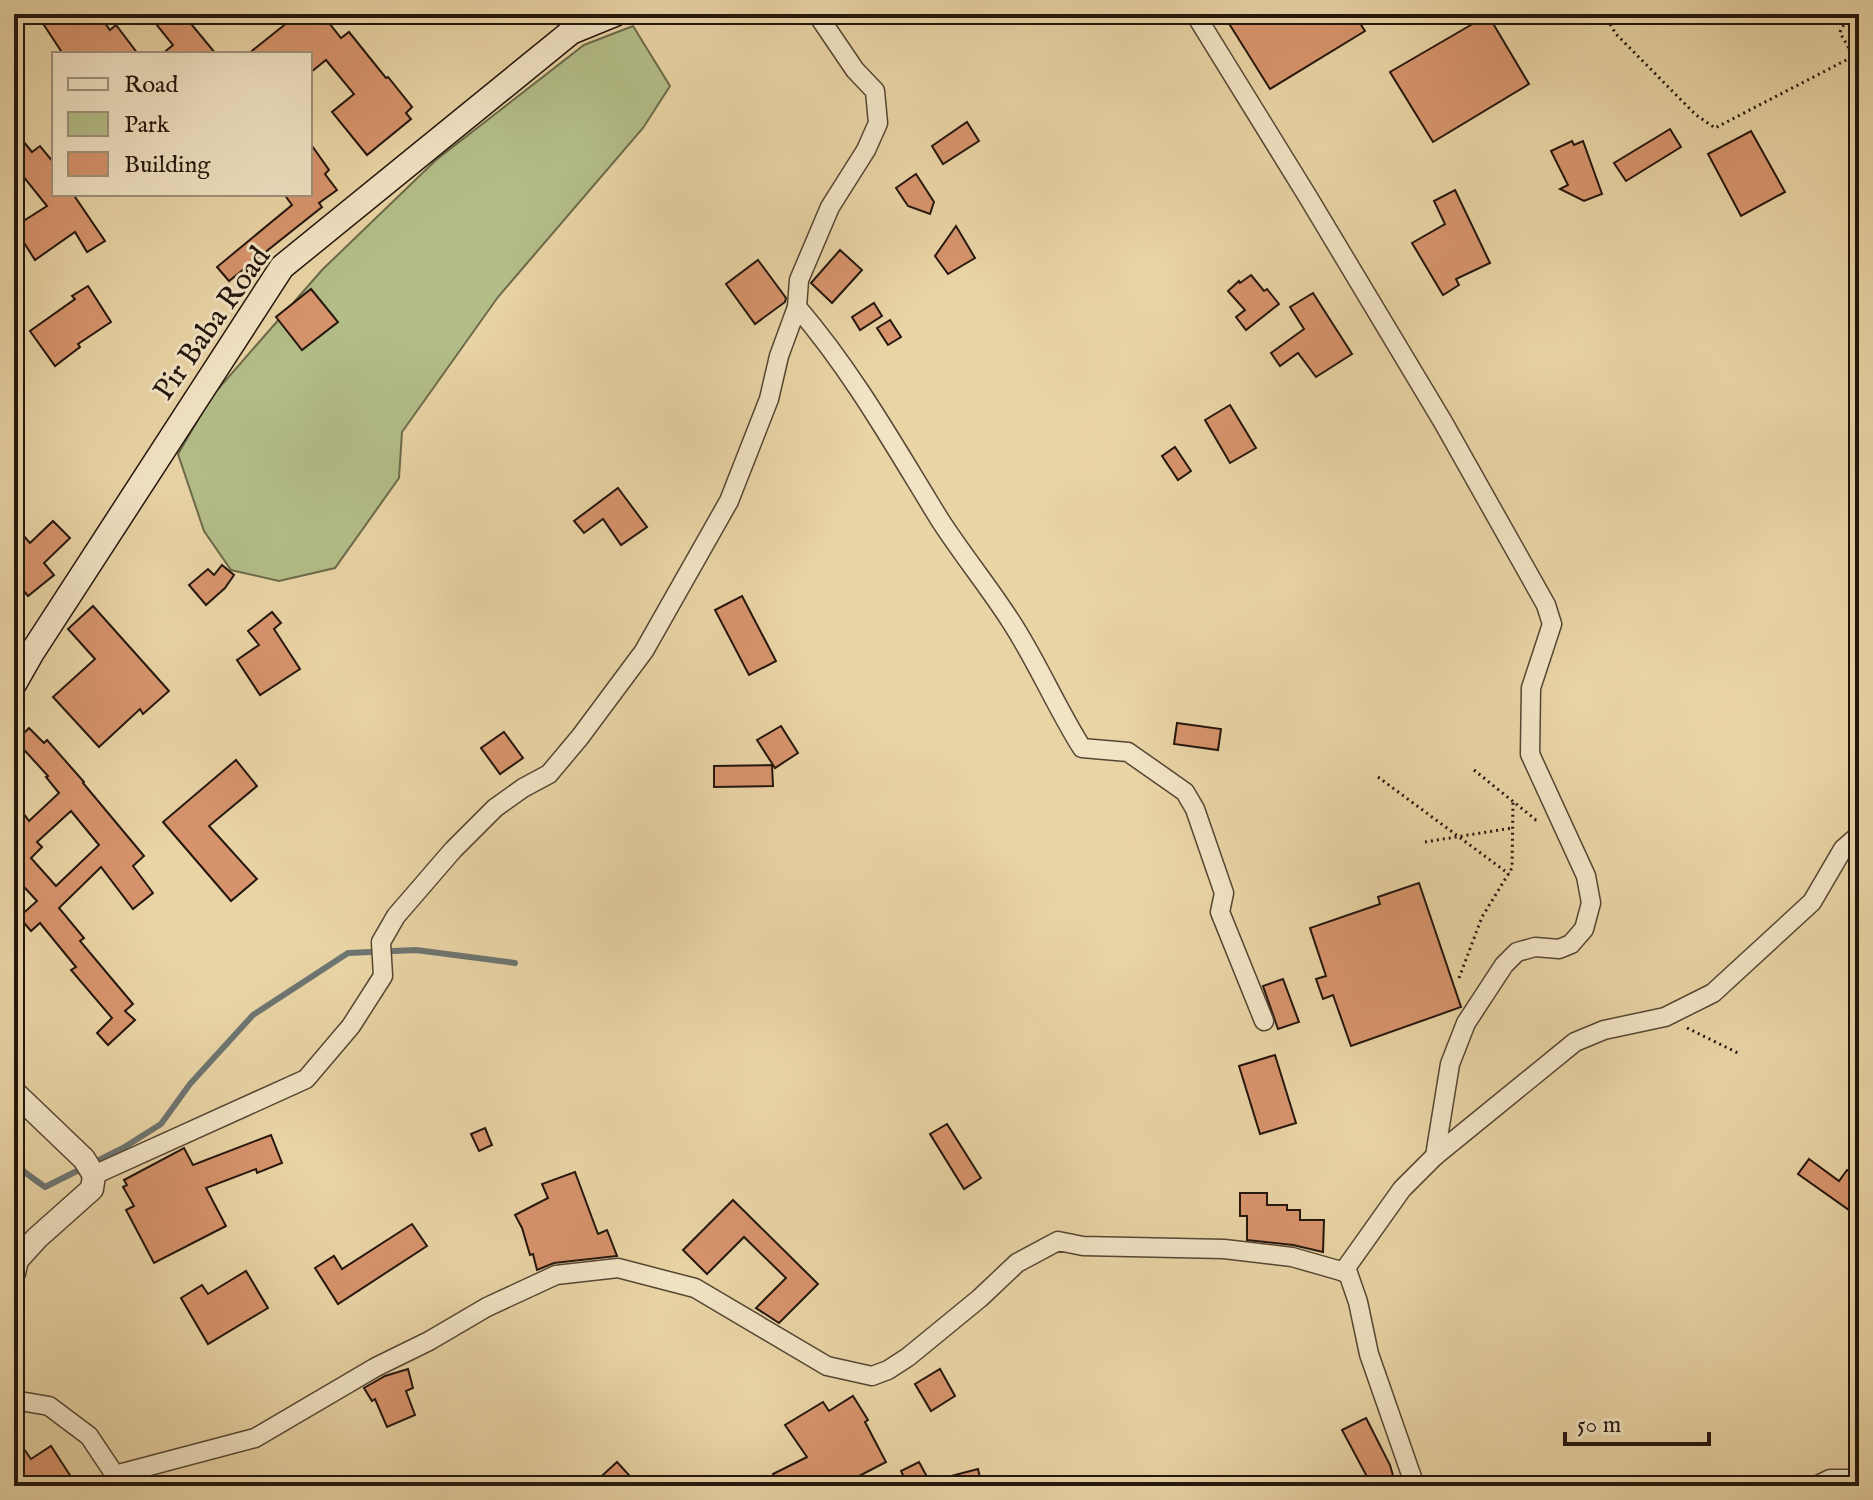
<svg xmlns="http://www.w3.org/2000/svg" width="1873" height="1500" viewBox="0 0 1873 1500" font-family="'IM FELL English',serif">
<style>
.green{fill:#b3bd88;stroke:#6c6a4a;stroke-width:2}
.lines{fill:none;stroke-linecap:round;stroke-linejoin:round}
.stream{stroke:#6d7571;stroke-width:6}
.building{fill:#d7946c;stroke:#24160d;stroke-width:2;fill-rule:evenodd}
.minor-casing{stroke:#554633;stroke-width:21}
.tertiary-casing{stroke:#554633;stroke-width:25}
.secondary-casing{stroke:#24160d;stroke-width:27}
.path{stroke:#24160d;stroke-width:3;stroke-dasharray:2 4;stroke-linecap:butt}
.minor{stroke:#f1e3c4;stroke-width:18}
.tertiary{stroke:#f1e3c4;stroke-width:22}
.secondary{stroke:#f1e3c4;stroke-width:24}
.labels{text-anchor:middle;stroke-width:6;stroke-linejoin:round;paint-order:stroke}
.street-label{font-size:30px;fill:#24160d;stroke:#f1e3c4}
</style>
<rect width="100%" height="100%" fill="#e9d4a5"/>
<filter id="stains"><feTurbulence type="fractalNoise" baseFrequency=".0025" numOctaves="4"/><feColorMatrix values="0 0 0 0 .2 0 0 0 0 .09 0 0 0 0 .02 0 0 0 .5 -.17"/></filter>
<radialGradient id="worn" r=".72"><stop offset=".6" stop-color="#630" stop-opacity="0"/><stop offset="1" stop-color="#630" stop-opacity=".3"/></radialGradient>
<polygon class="green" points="633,26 670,86 643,128 498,297 402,432 399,478 335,568 279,581 231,570 204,531 178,454 212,396 322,270 436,160 584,45"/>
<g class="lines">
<polyline class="stream" points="14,1141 23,1171 45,1187 123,1148 161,1124 190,1084 253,1015 348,953 416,950 515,963"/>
</g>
<g class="building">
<polygon points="61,14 98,14 110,30 116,25 138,54 63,54 44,25"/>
<polygon points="148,14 183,14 216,54 162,54 173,45"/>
<polygon points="298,14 322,14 341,38 349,32 386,78 388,77 412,107 406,113 411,119 367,155 332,112 354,94 326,60 310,73 310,54 248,54"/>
<polygon points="1223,14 1354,14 1365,31 1270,89"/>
<polygon points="1488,15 1529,84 1433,142 1390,72"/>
<polygon points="967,122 979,141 943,164 932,146"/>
<polygon points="1670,129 1681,147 1626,181 1614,163"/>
<polygon points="14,130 32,152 40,146 54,163 54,194 73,194 105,241 87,252 75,232 35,260 14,227 47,206 14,165"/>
<polygon points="1751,131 1785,192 1741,216 1708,154"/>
<polygon points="1572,141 1574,145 1583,141 1602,194 1584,201 1560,189 1568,185 1551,151"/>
<polygon points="310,143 329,170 325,174 337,190 319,203 322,207 229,281 217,267 292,205 284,194 310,194"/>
<polygon points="916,174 934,202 930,214 908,206 896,188"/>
<polygon points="1455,190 1490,263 1456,279 1459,285 1443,295 1412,243 1445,224 1434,201"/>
<polygon points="956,226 975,258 948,274 935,256"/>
<polygon points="840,250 862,270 832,303 811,283"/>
<polygon points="758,260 786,298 785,302 755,324 726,284"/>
<polygon points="1251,275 1264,291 1267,289 1279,304 1246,330 1236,317 1245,310 1228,291 1239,281 1240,283"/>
<polygon points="88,286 111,322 78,344 80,347 55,366 30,331 75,299 72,296"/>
<polygon points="311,289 338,322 302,350 276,317"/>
<polygon points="1313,293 1352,354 1316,377 1298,353 1280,366 1271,353 1304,329 1290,307"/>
<polygon points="874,303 882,316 860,330 852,317"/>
<polygon points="890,320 901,337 888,345 877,328"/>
<polygon points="1230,405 1256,448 1230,463 1205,420"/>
<polygon points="1175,447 1191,471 1178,480 1162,456"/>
<polygon points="618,488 647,527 621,545 603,519 584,533 574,521"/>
<polygon points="53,521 70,538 44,563 54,575 28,596 14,579 14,541 22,534 30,543"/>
<polygon points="222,565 234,575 225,588 206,605 189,585 208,569 214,575"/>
<polygon points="742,596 776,661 749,675 715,610"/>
<polygon points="93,606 169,691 143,714 140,709 99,747 53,697 95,659 68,629"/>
<polygon points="272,612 281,623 274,629 300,669 260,695 237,660 259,645 248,631"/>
<polygon points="1177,723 1221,729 1218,750 1174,744"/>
<polygon points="781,726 798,753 775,768 757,740"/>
<path d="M29,728L44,743L47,740L84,782L83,783L144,856L133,866L153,893L133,909L101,867L59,908L84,938L80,941L133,1004L125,1011L135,1020L108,1045L97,1033L112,1018L71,970L76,967L40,923L31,931L19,917L37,901L14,876V800L29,821L59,793L46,777L48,776L16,741ZM71,811L99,845L56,886L31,858L42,847L37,842Z"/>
<polygon points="504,732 523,758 500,774 481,748"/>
<polygon points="236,760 257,786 209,826 257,879 231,901 163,822"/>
<polygon points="772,765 773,786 714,787 714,766"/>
<polygon points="1419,883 1461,1007 1351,1046 1333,995 1323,999 1316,979 1326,976 1310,928 1380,904 1378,897"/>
<polygon points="1283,979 1299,1022 1278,1029 1263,986"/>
<polygon points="1275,1055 1296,1123 1260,1134 1239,1066"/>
<polygon points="947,1124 981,1178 964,1189 930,1134"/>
<polygon points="485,1128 492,1145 479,1151 471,1134"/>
<polygon points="271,1135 282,1163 257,1173 256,1169 206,1188 226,1226 154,1263 126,1210 134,1206 123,1187 127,1185 124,1180 184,1148 193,1165"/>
<polygon points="1809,1159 1839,1181 1847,1170 1859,1178 1859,1195 1849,1210 1798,1174"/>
<polygon points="575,1172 598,1234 607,1230 617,1256 554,1263 537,1270 533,1254 530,1255 522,1228 515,1215 548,1198 542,1184"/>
<polygon points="1240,1193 1267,1193 1267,1205 1287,1205 1287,1210 1300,1210 1300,1220 1324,1220 1323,1252 1293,1245 1247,1240 1247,1216 1240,1216"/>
<polygon points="733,1200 818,1284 779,1323 756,1308 786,1278 744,1237 707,1274 683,1250"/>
<polygon points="412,1224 427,1246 338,1304 315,1268 334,1256 342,1269"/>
<polygon points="246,1271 268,1308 208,1344 181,1298 202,1285 208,1294"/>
<polygon points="408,1369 413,1388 406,1391 415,1415 387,1427 375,1399 372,1401 364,1388 385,1376"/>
<polygon points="940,1369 955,1396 931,1411 915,1384"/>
<polygon points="853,1396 868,1420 865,1422 886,1462 840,1486 779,1486 773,1474 807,1457 785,1425 823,1402 829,1411"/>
<polygon points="1366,1418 1390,1465 1396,1486 1372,1486 1342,1430"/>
<polygon points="51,1446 77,1486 14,1486 14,1455 24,1449 31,1459"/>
<polygon points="617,1462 639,1486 591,1486"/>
<polygon points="919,1462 932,1486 908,1486 901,1471"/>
<polygon points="978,1469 982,1486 933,1486 932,1481"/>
</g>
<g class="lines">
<g class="minor-casing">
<g id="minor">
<polyline points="1195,14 1308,197 1443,422 1546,605 1552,624 1531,688 1530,754 1586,876 1591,903 1584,929 1571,944 1559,949 1535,947 1517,952 1504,965 1466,1023 1450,1064 1435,1156 1402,1189 1343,1272"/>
<path d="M797,307C853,372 895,447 940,520C962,554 988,586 1010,620C1037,661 1056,707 1082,748L1128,752L1185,792L1195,809L1224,893L1220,912L1264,1021"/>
<polyline points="1435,1156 1575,1042 1604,1030 1665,1017 1713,993 1812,902 1843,849 1859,835"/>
<polyline points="94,1175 306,1079 351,1026 383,976 381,942 396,916 453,850 495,808 523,788 549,774 580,737 644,651 729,501 769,399 779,356 797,307 799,280 830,207 866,150 878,123 875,91 855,70 817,14"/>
<polyline points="14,1400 49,1406 89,1436 115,1475 255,1438 376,1367 429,1341 487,1307 556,1275 618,1268 695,1288 827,1366 872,1376 888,1370 908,1357 980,1298 1017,1263 1058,1241 1083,1246 1224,1249 1292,1257 1348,1273 1358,1302 1369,1354 1415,1486"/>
<polyline points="1816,1486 1830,1479 1856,1479 1859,1481"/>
</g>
</g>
<g class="tertiary-casing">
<polyline id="tertiary" points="14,1092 84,1159 94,1175 92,1189 37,1238 17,1260 14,1273"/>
</g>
<g class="secondary-casing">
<polyline id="secondary" points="14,684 31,654 282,267 571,32 615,14"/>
</g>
<g class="path">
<polyline points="1604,14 1616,34 1696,115 1715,128 1854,56"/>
<path d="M1859,16C1850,19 1842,23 1840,33L1859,65"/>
<polyline points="1474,770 1536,820 1540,820"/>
<polyline points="1378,777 1509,874"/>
<polyline points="1425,842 1512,828"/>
<polyline points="1459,978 1482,917 1512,868 1513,802"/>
<polyline points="1687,1028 1740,1054"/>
</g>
<use href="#minor" class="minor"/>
<use href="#tertiary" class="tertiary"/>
<use href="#secondary" class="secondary"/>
</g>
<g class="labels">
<g class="street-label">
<text transform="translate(211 323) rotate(-55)" y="10">Pir Baba Road</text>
</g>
</g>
<rect width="1873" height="1500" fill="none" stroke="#e9d4a5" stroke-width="48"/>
<rect x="16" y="16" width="1841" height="1468" fill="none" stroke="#24160d" stroke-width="4"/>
<rect x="24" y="24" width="1825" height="1452" fill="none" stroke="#24160d" stroke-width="2"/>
<rect x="52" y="52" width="260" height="144" fill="#f1e3c4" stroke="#9f917b" stroke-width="2"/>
<rect x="68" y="78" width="40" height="12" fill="#f1e3c4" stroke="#9f917b" stroke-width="2"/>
<text x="124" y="92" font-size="24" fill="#24160d">Road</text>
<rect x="68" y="112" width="40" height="24" fill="#b3bd88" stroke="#9f917b" stroke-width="2"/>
<text x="124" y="132" font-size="24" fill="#24160d">Park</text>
<rect x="68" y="152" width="40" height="24" fill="#d7946c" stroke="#9f917b" stroke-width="2"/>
<text x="124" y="172" font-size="24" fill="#24160d">Building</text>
<path d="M1565 1432v12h144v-12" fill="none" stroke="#24160d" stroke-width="4"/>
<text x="1577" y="1432" font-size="24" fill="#24160d" stroke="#f1e3c4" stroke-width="6" paint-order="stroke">50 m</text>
<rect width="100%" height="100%" filter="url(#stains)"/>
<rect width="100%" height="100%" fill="url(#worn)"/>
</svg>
